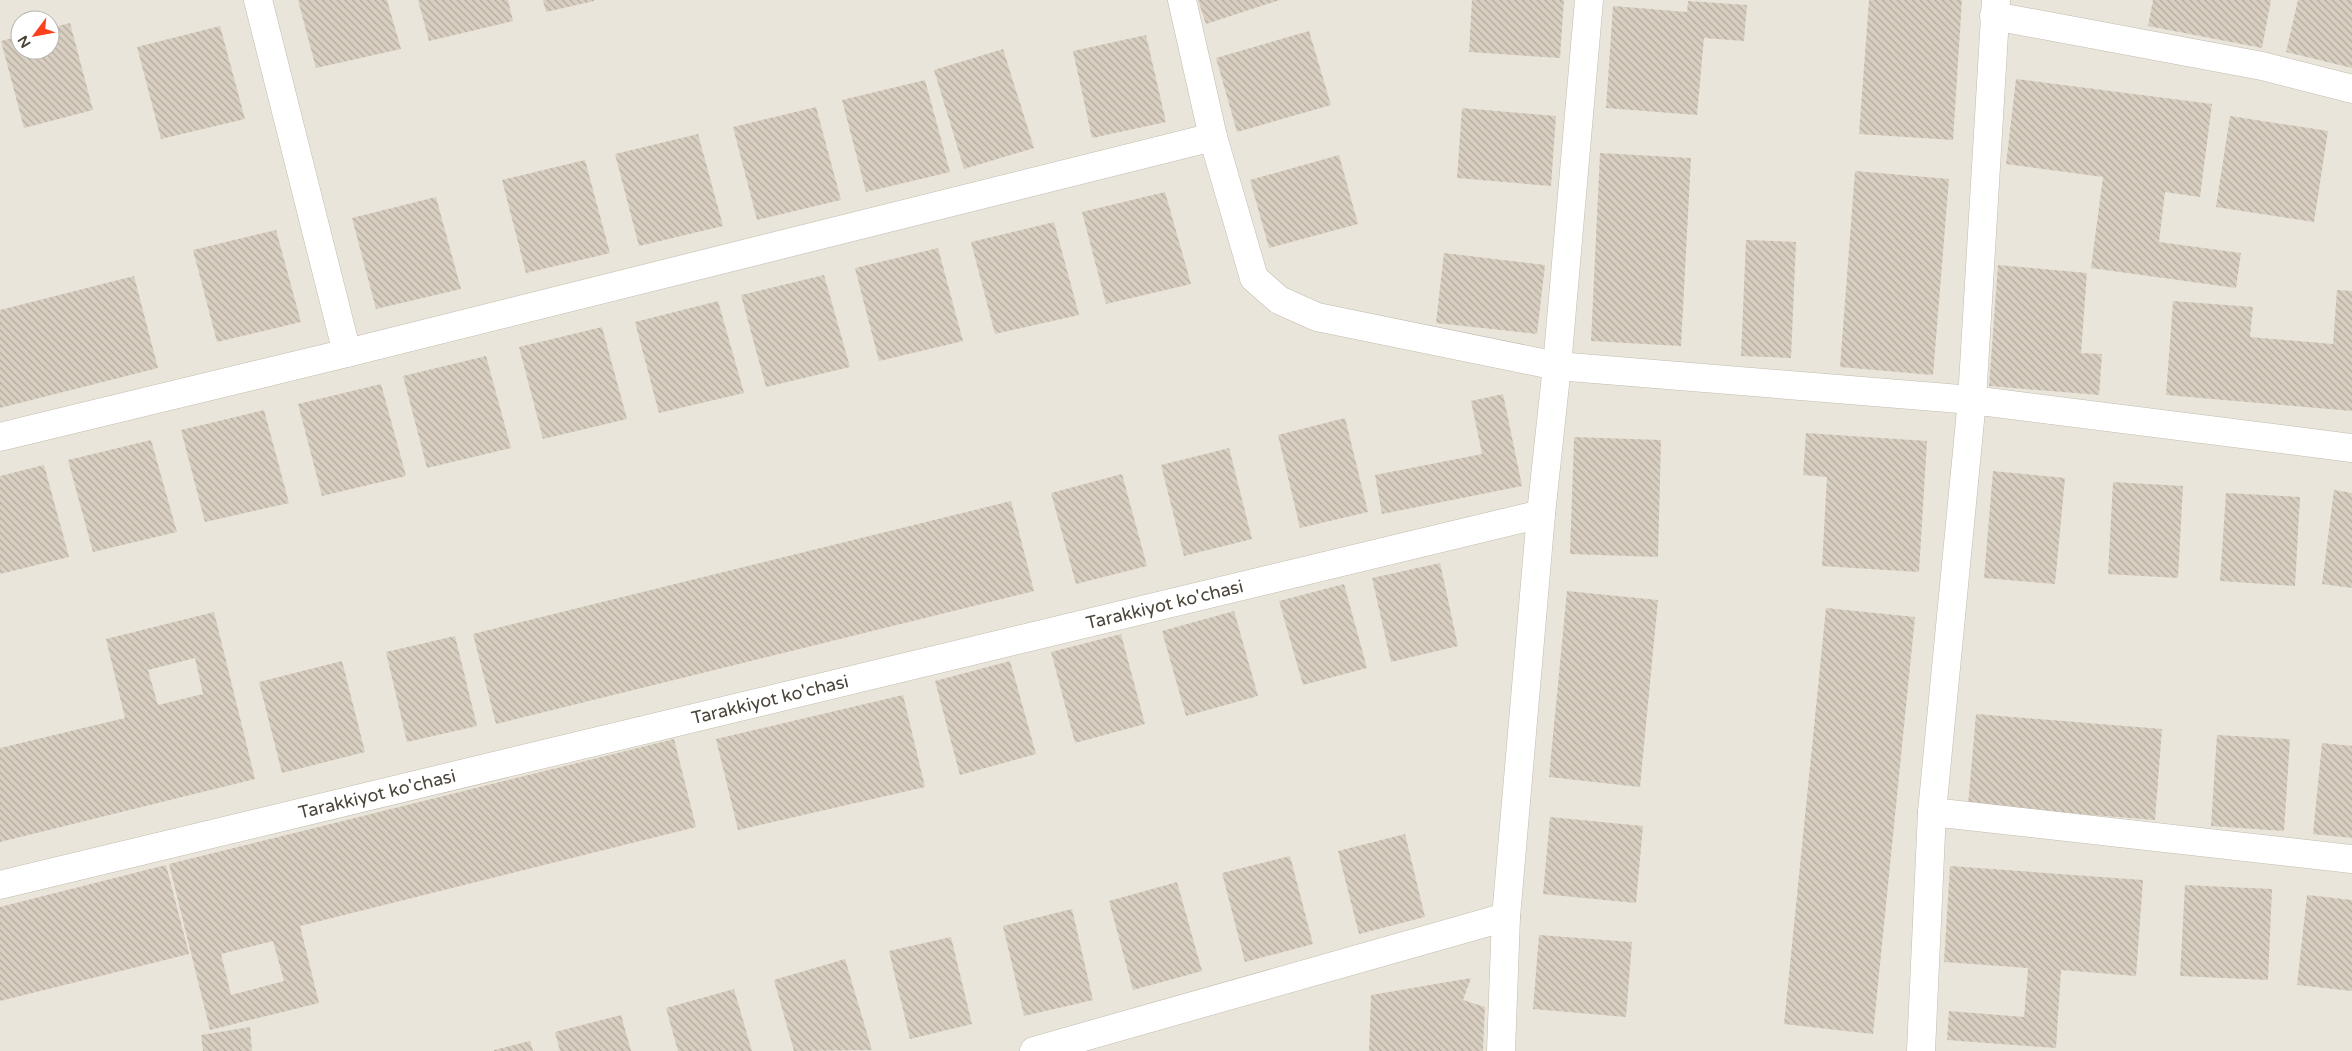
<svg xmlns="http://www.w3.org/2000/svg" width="2352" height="1051" viewBox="0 0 2352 1051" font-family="'Varela Round',sans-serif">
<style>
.residential{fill:#eae5da;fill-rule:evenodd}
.building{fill:url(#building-back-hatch);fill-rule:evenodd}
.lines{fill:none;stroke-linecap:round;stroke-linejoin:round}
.minor-casing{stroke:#c2bbae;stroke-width:29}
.minor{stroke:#fff;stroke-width:28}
.labels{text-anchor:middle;stroke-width:4.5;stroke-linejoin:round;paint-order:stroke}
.street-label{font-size:18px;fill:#4b4439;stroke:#fff}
</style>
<defs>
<pattern id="building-back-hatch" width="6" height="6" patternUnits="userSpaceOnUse" patternTransform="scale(1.25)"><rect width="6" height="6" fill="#d8cfc1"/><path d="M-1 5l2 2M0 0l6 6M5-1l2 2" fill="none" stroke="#b1aa9e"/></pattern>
</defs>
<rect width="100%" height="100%" fill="#f6f3ec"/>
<path class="residential" d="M0,0H2352V1051H0ZM20,20H50V50H20Z"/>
<g class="building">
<polygon points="298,0 387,0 401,49 316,68"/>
<polygon points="418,0 508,0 513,21 429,41"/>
<polygon points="543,0 594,0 594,1 546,12"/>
<polygon points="1198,0 1280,0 1206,24"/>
<polygon points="1472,0 1564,0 1560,58 1469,52"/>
<polygon points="1869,0 1962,0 1953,140 1859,134"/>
<polygon points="2153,0 2271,0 2262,48 2148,26"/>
<polygon points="2298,0 2352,0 2352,68 2286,52"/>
<polygon points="1688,1 1747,5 1744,41 1704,38 1697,115 1606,108 1613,6 1687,12"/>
<polygon points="70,23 93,110 24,128 1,41 20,36 20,50 50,50 50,28"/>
<polygon points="220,26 245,119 161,139 137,47"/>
<polygon points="1309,31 1331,105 1237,132 1216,58"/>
<polygon points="1146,35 1166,122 1092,138 1073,51"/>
<polygon points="1003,49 1034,148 964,169 934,70"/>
<polygon points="2016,79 2212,104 2200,197 2165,192 2159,242 2241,253 2236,288 2091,268 2103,177 2006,164"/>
<polygon points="925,80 950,172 866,192 842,100"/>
<polygon points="816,107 841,200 757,220 733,127"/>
<polygon points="1462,108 1556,116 1551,186 1457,178"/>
<polygon points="2230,116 2328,131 2314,222 2216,207"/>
<polygon points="698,134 723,226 639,246 615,154"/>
<polygon points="1600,153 1691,158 1681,346 1591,341"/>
<polygon points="1339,155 1358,224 1269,248 1250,180"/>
<polygon points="585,160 610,253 526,273 502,180"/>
<polygon points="1855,171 1949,179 1933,375 1840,367"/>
<polygon points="1165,192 1191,284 1106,304 1082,212"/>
<polygon points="436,197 461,289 376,309 352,218"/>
<polygon points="1054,222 1079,315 995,334 971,242"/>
<polygon points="276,230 301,322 217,342 193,250"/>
<polygon points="1746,240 1796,242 1791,358 1741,356"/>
<polygon points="938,248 963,341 879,361 855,268"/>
<polygon points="1444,253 1545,265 1537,334 1436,323"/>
<polygon points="1998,265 2087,273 2081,353 2102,354 2099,395 1989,386"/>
<polygon points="824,275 850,367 766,387 741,295"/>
<polygon points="134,276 158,368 0,408 0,310"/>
<polygon points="2337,290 2352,291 2352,411 2166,395 2173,301 2253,307 2250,337 2333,344"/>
<polygon points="718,301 744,393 659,413 635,322"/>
<polygon points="602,327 627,419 543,439 519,347"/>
<polygon points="486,356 511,448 427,468 403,376"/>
<polygon points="381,384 406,476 322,496 298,404"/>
<polygon points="1503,394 1522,486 1382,514 1375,475 1482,454 1471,401"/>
<polygon points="264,410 289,503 205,522 181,430"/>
<polygon points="1345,418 1368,512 1300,528 1278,435"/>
<polygon points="1806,433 1927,441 1919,572 1822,566 1827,477 1803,475"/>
<polygon points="1574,437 1661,440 1658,557 1570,554"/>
<polygon points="151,440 177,532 93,552 68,460"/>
<polygon points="1229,448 1252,539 1184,556 1161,465"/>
<polygon points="44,465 69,557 0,574 0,476"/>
<polygon points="1993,471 2065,478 2055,584 1984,578"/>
<polygon points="1122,474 1147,566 1076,584 1051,493"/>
<polygon points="2113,482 2183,486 2178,578 2108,574"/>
<polygon points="2334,490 2352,493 2352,588 2322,584"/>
<polygon points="2226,493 2300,497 2295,586 2220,581"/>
<polygon points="1011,501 1034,591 496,724 473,634"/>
<polygon points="1440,563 1458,646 1391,662 1372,578"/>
<polygon points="1344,584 1367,668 1303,685 1279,601"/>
<polygon points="1567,591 1658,600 1640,787 1549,777"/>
<polygon points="1826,608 1915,617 1873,1034 1784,1024"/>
<polygon points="1234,611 1258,696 1186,716 1162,631"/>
<path d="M214,612L255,779L0,842V748L125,718L106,639ZM195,658L203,694L158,705L148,670Z"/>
<polygon points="1121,634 1145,724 1075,743 1051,652"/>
<polygon points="455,636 477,726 407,742 386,652"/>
<polygon points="342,661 365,752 282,773 259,682"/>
<polygon points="1010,661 1036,754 960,775 935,681"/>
<polygon points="903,695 925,787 738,830 716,739"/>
<polygon points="1976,714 2162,729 2155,820 1968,805"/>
<polygon points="2217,735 2290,739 2284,831 2211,826"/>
<path d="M674,739L696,827L300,926L319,1003L210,1030L169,864ZM273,941L284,981L231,995L221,954Z"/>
<polygon points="2322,743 2352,746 2352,838 2313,834"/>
<polygon points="1550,817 1643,826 1636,903 1543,894"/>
<polygon points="1405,834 1425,917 1359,934 1338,851"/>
<polygon points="1290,856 1313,944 1245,962 1222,873"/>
<polygon points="166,865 189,954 0,1001 0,907"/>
<polygon points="1950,866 2143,880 2136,976 2061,970 2056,1048 1947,1040 1949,1011 2024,1017 2028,968 1944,962"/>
<polygon points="1177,882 1202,971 1133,990 1109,901"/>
<polygon points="2185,885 2272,889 2268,980 2180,976"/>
<polygon points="2307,895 2352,900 2352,991 2297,985"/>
<polygon points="1072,909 1093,1000 1024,1016 1003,926"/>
<polygon points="1539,935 1632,942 1626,1017 1533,1009"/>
<polygon points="951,937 972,1024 910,1039 889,951"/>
<polygon points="845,959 872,1050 794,1051 774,980"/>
<polygon points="1471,978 1463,1000 1485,1007 1483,1051 1369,1051 1371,995"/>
<polygon points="734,989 752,1051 678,1051 666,1008"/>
<polygon points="621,1015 631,1051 560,1051 555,1032"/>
<polygon points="250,1027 252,1051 203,1051 201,1035"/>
<polygon points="530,1041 533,1051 494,1051 494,1050"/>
</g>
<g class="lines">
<g class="minor-casing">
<g id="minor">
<polyline points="258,0 347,353"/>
<polyline points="1182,0 1213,137 1254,278 1279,300 1317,317 1557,366 1972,400 2352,448"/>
<polyline points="1994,16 2262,66 2352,89"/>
<polyline points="0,437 347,353 1213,137"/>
<polyline points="1932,812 2352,859"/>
<path id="s1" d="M0,885L1541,514"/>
<polyline points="1034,1051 1506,917"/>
<polyline points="1501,1051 1506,917 1541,514 1557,366 1589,0"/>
<polyline points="1921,1051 1932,812 1972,400 1996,0"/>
</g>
</g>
<use href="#minor" class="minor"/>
</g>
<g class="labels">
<g class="street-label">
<text dy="6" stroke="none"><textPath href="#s1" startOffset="1198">Tarakkiyot ko'chasi</textPath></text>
<text dy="6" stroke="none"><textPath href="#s1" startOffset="792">Tarakkiyot ko'chasi</textPath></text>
<text dy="6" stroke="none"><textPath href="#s1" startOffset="388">Tarakkiyot ko'chasi</textPath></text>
</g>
</g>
<g transform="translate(35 35) rotate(238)"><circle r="24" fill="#ffffff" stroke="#b7b4b0"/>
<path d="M0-4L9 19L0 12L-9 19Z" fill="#fc3f1d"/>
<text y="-8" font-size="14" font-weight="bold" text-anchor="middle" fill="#4b4439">N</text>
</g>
</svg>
